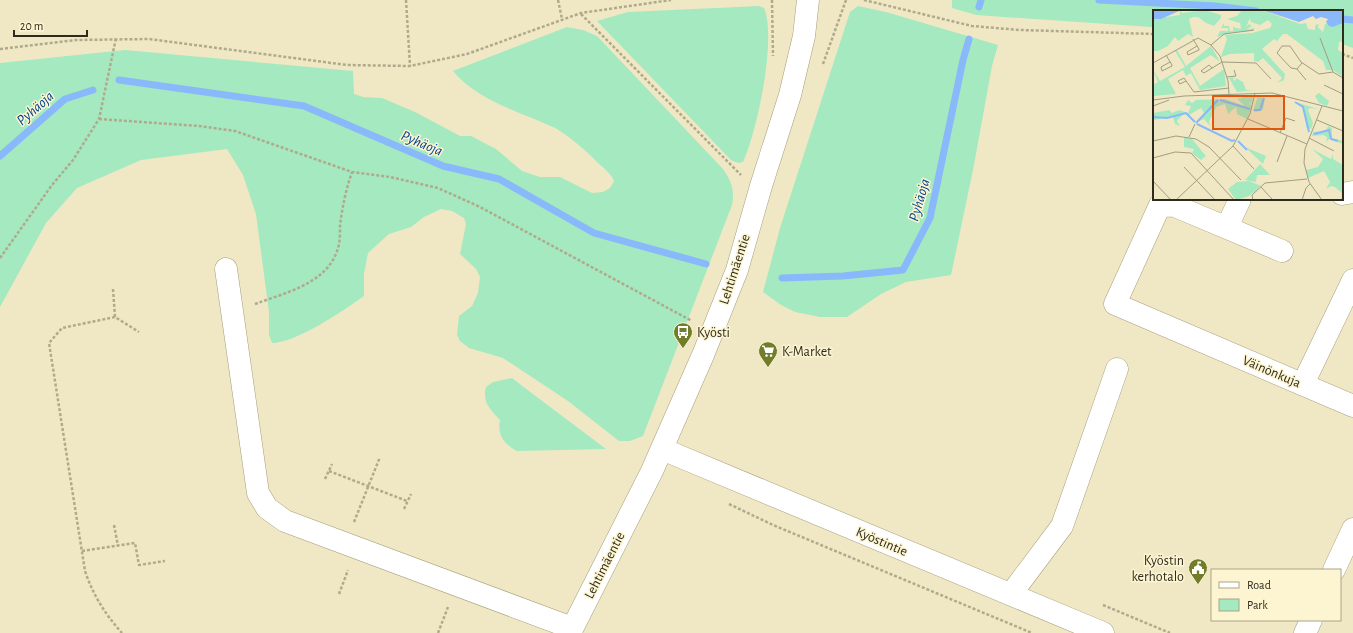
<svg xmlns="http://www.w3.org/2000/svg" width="1353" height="633" viewBox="0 0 1353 633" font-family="'Alegreya Sans',sans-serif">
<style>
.green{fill:#a4e9c0}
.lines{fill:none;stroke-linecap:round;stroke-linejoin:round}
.stream{stroke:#89b9fb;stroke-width:7}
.minor-casing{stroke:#a79f7d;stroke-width:23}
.path{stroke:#b0aa8d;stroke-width:2.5;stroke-dasharray:3 2;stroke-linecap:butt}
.minor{stroke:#fff;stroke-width:22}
.labels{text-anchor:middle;stroke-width:3;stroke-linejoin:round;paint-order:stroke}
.street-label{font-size:14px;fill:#2e2b1d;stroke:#fdf5d1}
.poi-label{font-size:14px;fill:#2e2b1d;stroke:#fdf5d1;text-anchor:start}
.water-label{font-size:15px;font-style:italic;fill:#00418c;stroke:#fdf5d1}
.inset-river{fill:none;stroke:#89b9fb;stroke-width:2}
.inset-road{fill:none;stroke:#a29c81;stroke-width:1}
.view{fill:#df570d;fill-opacity:0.15;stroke:#df570d;stroke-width:2}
.inset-edge{fill:none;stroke:#2e2b1d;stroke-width:2}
</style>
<rect width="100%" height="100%" fill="#f0e8c4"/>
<g class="green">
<polygon points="952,0 1353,0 1353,48 1342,44 1342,11 1154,11 1154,27 1151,27 976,15 952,8"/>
<path d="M759,6L764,8C777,39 757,131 743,162L738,163L731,160L597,21L628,12Z"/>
<polygon points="858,6 886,12 998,45 992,66 973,170 951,275 906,282 881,294 847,317 820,317 795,312 781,305 763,292 780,228 850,12"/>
<path d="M567,27L583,30L597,36L723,169C731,181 735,189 732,205L643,436L630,441H619L568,401L503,358L469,348L460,341L457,335L459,316L472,306L478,293L480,277L476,269L460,254L466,224L464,218L452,211L441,209L424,217L411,227L389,234L368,253L364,274V296C343,311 296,343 272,343L269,335V312L256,214L243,175L227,149L141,160L77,188L46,223L0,307V63L125,50L353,71L354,94L363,97L382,98L415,112L460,136H471L496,149L522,171L540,177H560L592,193L603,192L610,188L614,181C611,173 602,167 596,161C587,151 564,132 553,127C518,111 478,101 453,71Z"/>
<path d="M512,378L521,385L606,449L517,451C504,444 497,435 500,420C490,409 482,402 486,387L493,382Z"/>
</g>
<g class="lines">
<g class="stream">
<polyline points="1099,0 1215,6 1256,11"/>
<polyline points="979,7 981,0"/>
<polyline points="1342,19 1353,20"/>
<polyline points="119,80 304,106 443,166 499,179 594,233 706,264"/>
<polyline points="0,156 65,99 93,90"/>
<polyline points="782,278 843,276 903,270 930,218 963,60 969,39"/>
</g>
<g class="minor-casing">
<g id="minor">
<polyline points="1342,194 1353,192"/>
<polyline points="1227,227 1240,199"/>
<polyline points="1282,251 1175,206 1160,205 1115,304 1353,406"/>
<polyline points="226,269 258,493 267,508 285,521 572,628"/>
<polyline points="1303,384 1353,280"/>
<polyline points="662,449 1103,633"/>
<polyline points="1334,570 1353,529"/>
<polyline points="1011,594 1062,526 1117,369"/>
<polyline points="570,633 652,471 703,355 737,270 761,186 790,95 804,36 808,0"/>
<polyline points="1305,633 1311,620"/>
</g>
</g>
<g class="path">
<polyline points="406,0 410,66"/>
<polyline points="558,0 562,19"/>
<polyline points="772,0 773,56"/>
<polyline points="864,0 972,26 1020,30 1154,34"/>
<polyline points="581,14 741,175"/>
<polyline points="0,49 76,40 149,39 347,65 410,66 467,54 581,13 671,0"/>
<polyline points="1342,54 1353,58"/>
<polyline points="823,64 846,0"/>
<polyline points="99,119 199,126 235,131 352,172 390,177 438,188 480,207 692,321"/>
<polyline points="0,258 52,185 73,160 99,119 116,38"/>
<polyline points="113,289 115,317 139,332"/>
<path d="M255,304C287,292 331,283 339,244C340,238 340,232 340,226C342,208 346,189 352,172"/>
<path d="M115,317L62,328L49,343L85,571C93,595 105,614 122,633"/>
<polyline points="329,471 407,501"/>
<polyline points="325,479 332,464"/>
<polyline points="729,504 773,525 1032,633"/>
<polyline points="404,509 411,494"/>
<polyline points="354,522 380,457"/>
<polyline points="114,525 118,546"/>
<polyline points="82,551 135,543 139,565 165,561"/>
<polyline points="339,594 348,570"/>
<polyline points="1103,605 1170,633"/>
<polyline points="438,633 448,607"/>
</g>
<use href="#minor" class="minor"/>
</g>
<defs>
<g id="bus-pin" transform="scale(1)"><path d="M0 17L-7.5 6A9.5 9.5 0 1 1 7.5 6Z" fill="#717d2a" stroke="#fdf5d1"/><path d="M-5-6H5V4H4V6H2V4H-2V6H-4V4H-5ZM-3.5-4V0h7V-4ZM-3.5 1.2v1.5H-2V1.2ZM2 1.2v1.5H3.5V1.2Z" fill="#fff"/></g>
<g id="supermarket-pin" transform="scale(1)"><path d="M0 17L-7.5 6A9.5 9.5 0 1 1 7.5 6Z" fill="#717d2a" stroke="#fdf5d1"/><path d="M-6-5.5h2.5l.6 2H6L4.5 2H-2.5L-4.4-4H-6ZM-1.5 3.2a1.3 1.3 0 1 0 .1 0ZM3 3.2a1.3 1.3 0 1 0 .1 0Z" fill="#fff"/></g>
<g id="civic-pin" transform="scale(1)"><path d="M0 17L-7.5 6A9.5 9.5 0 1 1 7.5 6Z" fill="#717d2a" stroke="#fdf5d1"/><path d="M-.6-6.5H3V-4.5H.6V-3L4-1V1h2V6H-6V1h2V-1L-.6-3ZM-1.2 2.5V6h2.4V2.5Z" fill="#fff"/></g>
</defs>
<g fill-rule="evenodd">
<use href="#bus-pin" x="683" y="332"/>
<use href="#supermarket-pin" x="768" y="351"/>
<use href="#civic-pin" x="1198" y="568"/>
</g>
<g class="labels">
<g class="street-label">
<text transform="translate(734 269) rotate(-72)" y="5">Lehtimäentie</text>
<text transform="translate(1272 371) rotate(23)" y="5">Väinönkuja</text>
<text transform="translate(882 541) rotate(23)" y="5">Kyöstintie</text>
<text transform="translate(604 565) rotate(-63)" y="5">Lehtimäentie</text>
</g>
<g class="poi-label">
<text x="697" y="337">Kyösti</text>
<text x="782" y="356">K-Market</text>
<text x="1184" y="565" text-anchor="end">Kyöstin<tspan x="1184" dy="16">kerhotalo</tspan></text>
</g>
<g class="water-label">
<text transform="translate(35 108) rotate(-41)" y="5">Pyhäoja</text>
<text transform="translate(422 143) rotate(23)" y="5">Pyhäoja</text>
<text transform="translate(919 200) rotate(-74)" y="5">Pyhäoja</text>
</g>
</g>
<g transform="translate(1153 10)">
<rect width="190" height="190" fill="#f0e8c4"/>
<path d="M27,0L29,3L52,0L68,5V8L61,16L53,13L45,7H40L36,9L40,27L35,24L25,31L22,27L15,36L5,41H0V9L27,5ZM89,0H109L147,14L153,13L155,19L162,20V15L166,14L165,17L170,22L172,14L175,13L180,17L190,13V31L186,32L185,40L190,43V67L180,60H173L170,51L134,24H130L124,31L121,29L109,39L132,64L131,70L124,73L129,68L110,48L105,52L101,51V43L77,44L68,47L74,29L72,25L99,23L117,18L119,14L115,10L107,15L98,12L97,8L93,17L96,14L99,16L93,20L102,18L99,21L77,23L64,27L67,21H75V18H68L71,13V16H76L77,21H80V17L88,19L87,13L74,9L84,6ZM58,36L67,52L58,45L37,58L47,76L71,59L73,76L47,80L38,63L33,66L30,60L15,69L23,84L0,86V75L5,72L0,60L7,71L32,57L22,41L24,40L33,56ZM82,67L80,69L82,71L83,68L90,72L93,80H101L84,82L76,68ZM166,83L176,91L174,96L166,93L162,86ZM93,86L100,87L98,94L95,91L99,96L94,109L84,104L83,97L75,104L72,94L63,97L56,112L58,117L51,109L44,112L51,103L48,98L36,105L42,112L31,103L24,111L27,116L22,114L20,107L0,110V103L16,100L19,103L26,100L35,103L38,96L32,95L35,90L39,93L43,90L72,89L92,96L84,89ZM105,86L112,88L110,100L103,102L100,101ZM142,92L165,99L157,98L155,100L160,113L158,119L153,117L154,112L150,98ZM175,116L179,118V128L190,131V134L176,129L173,132L174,127L170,125L159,126L160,122L173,121ZM31,127L39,129L53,146L48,150L39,143L41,139L31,137ZM92,137L113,146L110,154ZM159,139L178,149L180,144V149L190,155V190H188L189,183L182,177L178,176L173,179L177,172L171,161L155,168L153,160L165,157L170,149ZM107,154L117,165H104L103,172L92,170ZM96,171L108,176L96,186L83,190L75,179L84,172Z" fill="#a4e9c0"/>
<path d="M0,0H25L26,1L8,9H0ZM109,0H190V13L180,17L176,16L173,12L175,9L168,7L163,9L160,6L146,12Z" fill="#89b9fb"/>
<path class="inset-river" d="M111,86H125M67,90L97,99M142,92L150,97L156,122M101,100H107L111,88M0,107L14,108L33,103L42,112M43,113L65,90M44,114L79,131L82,130M161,124L176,120L178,129L185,131M85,131L94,140"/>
<path class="inset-road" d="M167,28L180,62M40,29L46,39V40L35,45L34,42L44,36M58,35L71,24L101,20M129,36H137L148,52L166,64L180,62L190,68M129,36L124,43L138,58L144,59L149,53M13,45L19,55V56L9,61L8,57L17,52M0,53L45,28L58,35L67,46L75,71L76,84M59,58L56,55L48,61L51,63L69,52L103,53L118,69M144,59L153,70M74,67L83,66L81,60M33,71L27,74L25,71L31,68L41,82L76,78M171,75L190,84M0,90L31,86L119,83L190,101M0,96L16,90M169,96L152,139L151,153L156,172L169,190M95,109L154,134M164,110L190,121M127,123L133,108L142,111M36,127L42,114M156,128L181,141M0,131L23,126L43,129L56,137L88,170M80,136L101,159M0,148L22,142L38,143L81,190M124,152L134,126M31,157L62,190M0,171L18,190M108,177L119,189M23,190L80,136L97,104L102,83M100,190L99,185L112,173L154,169M149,190L153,178L157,174"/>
<path class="view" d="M60,86H131V119H60Z"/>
<rect width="190" height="190" class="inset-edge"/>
</g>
<rect x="1211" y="569" width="130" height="52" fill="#fdf5d1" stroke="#aaa489"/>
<rect x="1219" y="582" width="20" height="6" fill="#ffffff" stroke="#aaa489"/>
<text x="1247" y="589" font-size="12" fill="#2e2b1d">Road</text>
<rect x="1219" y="599" width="20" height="12" fill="#a4e9c0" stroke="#aaa489"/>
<text x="1247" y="609" font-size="12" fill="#2e2b1d">Park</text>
<path d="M14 30v6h73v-6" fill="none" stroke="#2e2b1d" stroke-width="2"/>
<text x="20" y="30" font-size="12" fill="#2e2b1d" stroke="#fdf5d1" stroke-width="3" paint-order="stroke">20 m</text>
</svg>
